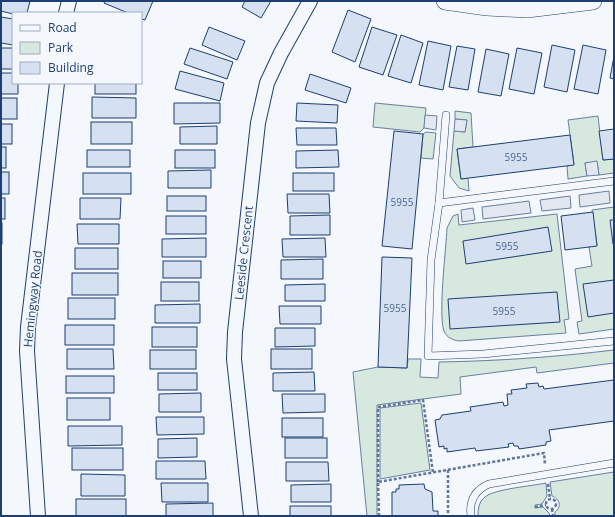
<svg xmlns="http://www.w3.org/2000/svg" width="615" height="517" viewBox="0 0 615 517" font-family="'Open Sans',sans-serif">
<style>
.green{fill:#d7e8df;stroke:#687fa3}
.parking{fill:#e3e8f0;stroke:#687fa3}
.building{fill:#d5e0f0;stroke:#1d3f73}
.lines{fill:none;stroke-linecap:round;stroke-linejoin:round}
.service-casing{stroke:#1d3f73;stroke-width:8}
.minor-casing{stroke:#1d3f73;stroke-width:16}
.tertiary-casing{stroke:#1d3f73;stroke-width:18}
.path{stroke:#5e769c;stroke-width:2.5;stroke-dasharray:3 2;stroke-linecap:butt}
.service{stroke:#f4f7fb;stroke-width:7}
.minor{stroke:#f4f7fb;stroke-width:14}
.tertiary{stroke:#f4f7fb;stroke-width:17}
.labels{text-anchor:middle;stroke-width:3;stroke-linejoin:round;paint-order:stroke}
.number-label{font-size:10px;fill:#4b6792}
.street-label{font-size:12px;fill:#1d3f73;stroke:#f4f7fb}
</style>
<rect width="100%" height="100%" fill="#f4f7fb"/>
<g class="green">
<polygon points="375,103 426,108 424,128 420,132 373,127"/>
<polygon points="455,111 471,113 473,147 457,149 461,179 468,178 469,191 459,188 450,176 454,131 465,132 467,120 455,119"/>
<polygon points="598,116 603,160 614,159 614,173 599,175 597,162 585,163 587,176 568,179 567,166 574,164 568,120"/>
<polygon points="426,132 436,133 433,159 421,158 423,134"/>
<polygon points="614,207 614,329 579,334 577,322 582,321 575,269 592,266 589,247 597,245 592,210"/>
<path d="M458,214L459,225L557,214L569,319L564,320L566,333L459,341C453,340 447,338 444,331C438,315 446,249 447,228L453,216Z"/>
<path d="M614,350V363L537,373L536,367L460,377L461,394L377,405V516H367L353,372L378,367L407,368L408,359H421L420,377L438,378L439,362C498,361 556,357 614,350Z"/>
<polygon points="421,403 430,470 380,479 380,408"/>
<path d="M614,472V516H555V512C562,507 560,499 552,496L550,482Z"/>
<path d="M546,483L547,496L542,504L535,505V508L543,507L549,513L550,516H478C478,508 479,502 485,497C494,489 532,486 546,483Z"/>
</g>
<g class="parking">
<polygon points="425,115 437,116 436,130 424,128"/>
<polygon points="455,119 467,120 465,132 454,131"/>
<polygon points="597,161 599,175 587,176 585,163"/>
<polygon points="609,191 610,203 580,207 579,195"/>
<polygon points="570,196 571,208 542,211 540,200"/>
<polygon points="529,201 531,213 483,219 482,207"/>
<polygon points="473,208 475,220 462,222 461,210"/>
</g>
<g class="building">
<polygon points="1,1 30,1 27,13 13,14 1,11"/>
<polygon points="105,1 153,1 145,20 141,19 141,13 128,13 104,3"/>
<polygon points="245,1 271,1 261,18 242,7"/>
<polygon points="348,10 371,19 355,62 332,52"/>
<polygon points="1,17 13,19 13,45 1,43"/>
<polygon points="209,27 245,41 237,60 202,45"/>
<polygon points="372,27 397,35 383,75 359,67"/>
<polygon points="401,35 423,43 411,83 388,76"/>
<polygon points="428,41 451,46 443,90 419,85"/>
<polygon points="552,45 575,50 567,92 544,87"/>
<polygon points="583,45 606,50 598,94 574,89"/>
<polygon points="457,46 475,49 468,90 449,87"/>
<rect x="1" y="48" width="12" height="21"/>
<polygon points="190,48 233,62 227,79 184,64"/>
<polygon points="517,48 542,53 534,94 509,89"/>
<polygon points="486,49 509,54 501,96 478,92"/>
<polygon points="614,56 614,79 610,78"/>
<polygon points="180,71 224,83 220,101 175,89"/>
<polygon points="1,73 13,73 13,83 18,83 18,94 1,94"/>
<polygon points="310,74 351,88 346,103 305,90"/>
<rect x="95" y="83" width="41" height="11"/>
<polygon points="92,97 136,98 136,118 92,118"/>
<rect x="1" y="98" width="16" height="21"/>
<polygon points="174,103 220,103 220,123 174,124"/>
<polygon points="297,103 338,105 337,123 296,121"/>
<rect x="91" y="122" width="41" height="22"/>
<rect x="1" y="124" width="11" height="20"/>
<polygon points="217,126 217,144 180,144 180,127"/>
<polygon points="296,128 336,128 337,145 297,145"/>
<polygon points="614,129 614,159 603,160 599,131"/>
<polygon points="394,131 423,134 412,249 382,246"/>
<polygon points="570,135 574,165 461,179 457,149"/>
<rect x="1" y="147" width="5" height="21"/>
<rect x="87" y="150" width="43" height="17"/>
<rect x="175" y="150" width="40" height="18"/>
<polygon points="338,150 339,167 296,168 296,151"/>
<polygon points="211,170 211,188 168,188 168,171"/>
<rect x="1" y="172" width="8" height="22"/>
<rect x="83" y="173" width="48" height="21"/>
<rect x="293" y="173" width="41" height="18"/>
<polygon points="287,194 329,194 330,213 288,213"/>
<rect x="167" y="196" width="39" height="15"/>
<rect x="1" y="198" width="4" height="21"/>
<polygon points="80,198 121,198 120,219 80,219"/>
<polygon points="593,212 597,246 565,250 561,216"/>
<polygon points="330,215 330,235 290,235 290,216"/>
<rect x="166" y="216" width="40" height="18"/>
<polygon points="610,220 614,220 614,244 613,244"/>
<rect x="1" y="223" width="1" height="21"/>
<polygon points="77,224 119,224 119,244 78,244"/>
<polygon points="548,227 552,251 466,264 463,241"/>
<polygon points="206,238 206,257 162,257 162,239"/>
<polygon points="325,238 326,257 283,257 282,239"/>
<rect x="75" y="248" width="43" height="21"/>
<polygon points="382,257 412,258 407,368 378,367"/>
<polygon points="323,259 323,279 281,279 281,260"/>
<rect x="163" y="261" width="38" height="17"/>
<rect x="72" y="273" width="46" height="22"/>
<polygon points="614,280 614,313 588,317 583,284"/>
<rect x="161" y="282" width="38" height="19"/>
<polygon points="325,284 325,301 285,301 285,285"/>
<polygon points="557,292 560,322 450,329 448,299"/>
<rect x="68" y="298" width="47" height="21"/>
<polygon points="200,304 200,323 155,323 155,305"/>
<polygon points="279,306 321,306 321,324 280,324"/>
<rect x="65" y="325" width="49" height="20"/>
<rect x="152" y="327" width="45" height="20"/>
<polygon points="275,328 315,328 315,346 275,347"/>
<polygon points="67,349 113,349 114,369 67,369"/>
<rect x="271" y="349" width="41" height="20"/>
<rect x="150" y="350" width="46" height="19"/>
<polygon points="314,372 315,391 273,391 273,373"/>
<rect x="158" y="373" width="39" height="17"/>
<rect x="66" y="376" width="48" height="17"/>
<polygon points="614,380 614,421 549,430 551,441 546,442 546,445 519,449 518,446 514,446 513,443 508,444 509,447 476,451 475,448 447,452 447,448 444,449 444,446 439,447 435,420 440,419 442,415 471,411 470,407 503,402 504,406 508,405 507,394 512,394 511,390 527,388 526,384 538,383 539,387 543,386 544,389"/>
<polygon points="201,393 201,412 159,412 159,394"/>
<polygon points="282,394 325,394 325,412 283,413"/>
<rect x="67" y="398" width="43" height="22"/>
<polygon points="156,417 204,417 204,434 157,435"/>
<rect x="282" y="418" width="41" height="19"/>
<polygon points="68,426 122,426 122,445 68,446"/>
<polygon points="197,438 197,457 158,458 158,439"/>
<rect x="285" y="438" width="42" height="20"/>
<rect x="72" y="448" width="51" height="22"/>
<polygon points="156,461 205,461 206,479 156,479"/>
<polygon points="286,462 328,462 329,481 286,481"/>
<polygon points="81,474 125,475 125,496 81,496"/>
<polygon points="161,483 208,483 208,502 162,502"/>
<polygon points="331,484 331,502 291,502 291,485"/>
<polygon points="424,484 425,489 432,492 433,511 438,511 438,516 392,516 392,492 396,492 396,489 399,489 399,485"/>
<rect x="76" y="499" width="50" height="17"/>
<polygon points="213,503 213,516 166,516 166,504"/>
<rect x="290" y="506" width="41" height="10"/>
</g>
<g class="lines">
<g class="service-casing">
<g id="service">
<polyline points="614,181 439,203 431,260 428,356 483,354 614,341"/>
<polyline points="439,203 446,115"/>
<path d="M471,516C469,501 475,490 489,484L614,463"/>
</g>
</g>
<g class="minor-casing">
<g id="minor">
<polyline points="66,13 69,1"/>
<polyline points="38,516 27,351 28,327 57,83"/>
<polyline points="251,516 234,359 235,332 258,123 267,83 281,53 310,1"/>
</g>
</g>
<g class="tertiary-casing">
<polyline id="tertiary" points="445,1 487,7 527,9 593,1"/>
</g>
<g class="path">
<polyline points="448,470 448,516"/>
<polyline points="378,482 378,407 423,400 433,473"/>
<polyline points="548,484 550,499"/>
<circle cx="551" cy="504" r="5"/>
<polyline points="535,507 546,505"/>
<polyline points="552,509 553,516"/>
<polyline points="379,516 378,482 544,453 545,465"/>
</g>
<use href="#service" class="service"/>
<use href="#minor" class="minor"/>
<use href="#tertiary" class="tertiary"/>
</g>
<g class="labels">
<g class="number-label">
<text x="516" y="161">5955</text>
<text x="402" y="206">5955</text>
<text x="507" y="250">5955</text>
<text x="395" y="312">5955</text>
<text x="504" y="315">5955</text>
</g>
<g class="street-label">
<text transform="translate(244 253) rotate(-84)" y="4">Leeside Crescent</text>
<text transform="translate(33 299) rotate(-84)" y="4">Hemingway Road</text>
</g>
</g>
<rect width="615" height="517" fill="none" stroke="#1d3f73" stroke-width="4"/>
<rect x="12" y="12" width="130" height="72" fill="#f4f7fb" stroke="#9eadc5"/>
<rect x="20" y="25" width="20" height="6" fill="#f4f7fb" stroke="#9eadc5"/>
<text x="48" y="32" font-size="12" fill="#1d3f73">Road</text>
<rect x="20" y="42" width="20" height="12" fill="#d7e8df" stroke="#9eadc5"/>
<text x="48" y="52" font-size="12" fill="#1d3f73">Park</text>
<rect x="20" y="62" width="20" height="12" fill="#d5e0f0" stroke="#9eadc5"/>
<text x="48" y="72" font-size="12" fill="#1d3f73">Building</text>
</svg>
